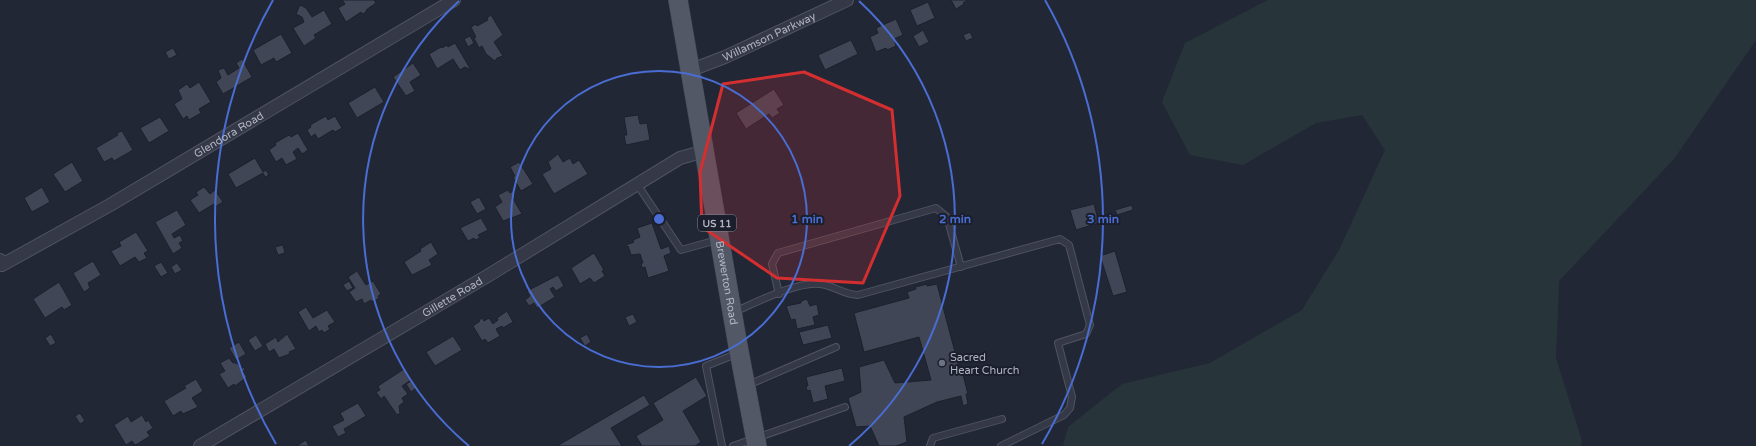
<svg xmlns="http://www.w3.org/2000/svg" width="1756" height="446" viewBox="0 0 1756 446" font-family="'Varela Round',sans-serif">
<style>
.green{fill:#27353a}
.building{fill:#414657;stroke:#1d202d}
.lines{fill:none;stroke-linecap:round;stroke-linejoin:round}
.lane-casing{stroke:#505461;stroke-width:8}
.street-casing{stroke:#505461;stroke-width:14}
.primary-casing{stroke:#3f4250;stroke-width:20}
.lane{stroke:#353947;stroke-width:6}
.street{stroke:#353947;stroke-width:12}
.primary{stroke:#535867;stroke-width:19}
.marked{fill:#d42f30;fill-opacity:0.2;stroke:#d42f30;stroke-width:3;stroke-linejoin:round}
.ring{fill:none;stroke:#496dd2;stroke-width:2}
.worship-dot{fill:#6b7280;stroke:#1b1e2b;stroke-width:1.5}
.labels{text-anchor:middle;stroke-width:4;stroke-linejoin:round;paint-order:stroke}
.shield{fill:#1b1e2b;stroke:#838795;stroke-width:1}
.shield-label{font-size:10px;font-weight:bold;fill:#b0b4c3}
.street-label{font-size:11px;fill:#b0b4c3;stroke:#1b1e2b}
.poi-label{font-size:11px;fill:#b0b4c3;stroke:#1b1e2b;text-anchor:start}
.centre{fill:#496dd2;stroke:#1b1e2b;stroke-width:2}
.ring-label{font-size:12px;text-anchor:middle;font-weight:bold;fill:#496dd2;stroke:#1b1e2b;stroke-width:4;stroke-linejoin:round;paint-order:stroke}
</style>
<rect width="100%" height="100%" fill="#222736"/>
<polygon class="green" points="1268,0 1756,0 1756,40 1674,159 1559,281 1556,358 1582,441 1581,446 1063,446 1068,427 1122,384 1210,363 1302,310 1339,250 1385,150 1362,115 1316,123 1243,165 1190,155 1162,102 1185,43"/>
<g class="building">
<polygon points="342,0 374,0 376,3 366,10 367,11 363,14 361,12 346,22 338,8 345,4"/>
<polygon points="951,0 968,0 963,3 964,4 956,9"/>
<polygon points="928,2 935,18 917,26 910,10"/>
<polygon points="300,5 306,8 312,17 324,10 332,24 314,35 316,38 304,46 293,28 304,22 302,17 296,14"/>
<polygon points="491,15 503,35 494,42 503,56 497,58 495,61 486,54 482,46 479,48 474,38 476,37 471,27 476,24 477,26 488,20 487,18"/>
<polygon points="896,19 903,35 894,39 896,46 887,50 886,48 876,52 870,37 878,33 876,28"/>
<polygon points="923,30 929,42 919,47 913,36"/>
<polygon points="970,32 973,38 966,41 963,35"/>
<polygon points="281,34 292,53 276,62 274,58 261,65 253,50"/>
<polygon points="470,36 474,43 468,47 464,39"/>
<polygon points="851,40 858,54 825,70 818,55"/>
<polygon points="455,43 471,70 465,67 460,70 453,59 437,69 429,54 441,47 442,48 447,45 448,47"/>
<polygon points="173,48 177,55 169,59 165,52"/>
<polygon points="242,59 252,77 223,94 216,82 221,78 218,70 224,68 228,75 239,68 236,63"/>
<polygon points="413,63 421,75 410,82 415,91 406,96 393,77"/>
<polygon points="199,82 211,102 199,109 201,113 189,120 187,116 183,119 174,104 182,99 178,90 187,84 190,88"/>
<polygon points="375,87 384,102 357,118 348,103"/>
<polygon points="774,89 784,105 777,109 780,113 772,118 769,114 746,129 736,113"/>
<polygon points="638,115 640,124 647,123 650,140 626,145 624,135 627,135 624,117"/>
<polygon points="326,116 328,120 335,116 342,128 335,132 333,130 318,139 315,134 311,137 307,130 311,127 310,125"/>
<polygon points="160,117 169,131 149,143 140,128"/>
<polygon points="122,131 133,150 114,161 112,158 104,162 96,148 118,135 117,133"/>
<polygon points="298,133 308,150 302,154 298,148 293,152 297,159 286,165 282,158 276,162 269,150 276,145 275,143 289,135 291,137"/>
<polygon points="558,154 563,162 570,158 573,164 579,160 588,174 554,194 542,174 551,169 548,162"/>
<polygon points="255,158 263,172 266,170 269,175 265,177 263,173 236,188 228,174"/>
<polygon points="72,162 83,181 65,192 53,174"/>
<polygon points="519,162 533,184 521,191 513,177 515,176 510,167"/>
<polygon points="42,187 50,202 32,212 24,198"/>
<polygon points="204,187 210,194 215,190 223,202 215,207 214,204 199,213 190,200 198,195 196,192"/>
<polygon points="508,190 510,193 513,191 515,195 512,197 522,214 503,221 495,207 502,202 498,195"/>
<polygon points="479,197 486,209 477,214 470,202"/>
<polygon points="1094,204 1099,223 1076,230 1070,210"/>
<polygon points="1132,205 1133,210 1117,215 1115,210"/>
<polygon points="177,210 186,225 172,234 174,238 180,235 183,241 179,243 182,248 173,254 155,222"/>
<polygon points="481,218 488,230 478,235 480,238 475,240 474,238 468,241 460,228"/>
<polygon points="652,223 661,249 669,246 671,253 664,256 669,271 648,278 645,267 642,268 641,263 643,263 640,254 631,255 628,246 627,247 626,245 634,242 633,240 640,237 637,228"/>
<polygon points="136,232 148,251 144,253 147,258 139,262 135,257 120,266 111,251 121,246 119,242"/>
<polygon points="431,242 438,254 429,260 432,265 412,275 404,262 421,251 420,249"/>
<polygon points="283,245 285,253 278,255 275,247"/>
<polygon points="1115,251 1127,292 1113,296 1100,256"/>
<polygon points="594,253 604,270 602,271 605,276 594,283 590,278 580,284 571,268"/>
<polygon points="93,261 101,275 88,283 90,288 84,292 73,273"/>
<polygon points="161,262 168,273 161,277 154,266"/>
<polygon points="177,263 182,270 175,274 171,267"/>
<polygon points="357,271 366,285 373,281 381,294 378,296 379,298 372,302 371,300 364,304 362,299 356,302 349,292 355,288 348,277"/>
<polygon points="558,275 564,286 556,291 553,287 550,289 555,297 537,308 534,303 529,306 525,300 530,296 527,291"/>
<polygon points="349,281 353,288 347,291 343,285"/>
<polygon points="59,282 72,305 64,310 62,307 45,318 33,299"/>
<polygon points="927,284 927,286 937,284 960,371 962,371 968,394 966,394 968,404 963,406 961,396 937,402 904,417 907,442 896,446 879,446 870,426 856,427 848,398 861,392 859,367 884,360 895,383 931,380 919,337 864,352 854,313 909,298 907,292 916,289 915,287"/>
<polygon points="807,299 810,306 817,304 819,315 813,317 815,325 797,329 795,319 791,320 786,306 801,303 801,301"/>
<polygon points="306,307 313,318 327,310 335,322 328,326 330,329 324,333 322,330 319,332 316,326 309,331 298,312"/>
<polygon points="507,311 513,322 503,328 502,326 496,329 500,336 488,343 485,339 482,341 473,326 480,321 479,320 482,318 484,321 489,318 493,324 498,320 497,318"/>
<polygon points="633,314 637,322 629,326 625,317"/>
<polygon points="828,325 832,338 803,345 799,332"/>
<polygon points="51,334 56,343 50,346 45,338"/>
<polygon points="287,334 296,349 289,352 290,354 279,358 274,349 269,352 265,344 276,337 278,342"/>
<polygon points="587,334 591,342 585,346 580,338"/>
<polygon points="256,335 263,346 255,351 248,340"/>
<polygon points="453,336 462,350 435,366 426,352"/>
<polygon points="239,342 246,354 236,360 229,348"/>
<polygon points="229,358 233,363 235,362 236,364 238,363 241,369 244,367 245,370 243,371 247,377 235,386 234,384 228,388 219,374 225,371 220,363"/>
<polygon points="842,368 845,381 825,386 828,399 813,403 810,390 807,391 806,386 808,386 806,377"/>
<polygon points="404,369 411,380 402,386 408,394 402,398 404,402 399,406 400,413 397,415 384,396 381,399 376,392 380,390 378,386"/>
<polygon points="696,377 707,396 683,411 701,442 695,446 642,446 636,436 663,420 653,403"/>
<polygon points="196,379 203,391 192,398 198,407 183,414 181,411 173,416 164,401 186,388 184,386"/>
<polygon points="411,381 416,388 411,392 406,384"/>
<polygon points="644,395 650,405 611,428 622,446 557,446"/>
<polygon points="358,403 366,416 344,429 346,433 338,437 332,426 344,420 340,413"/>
<polygon points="80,413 85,421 80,424 75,416"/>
<polygon points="142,415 146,422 148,420 153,428 147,432 150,436 139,443 135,445 132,441 126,445 114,425 128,416 131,422"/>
<polygon points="306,440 309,446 294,446 298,445"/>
</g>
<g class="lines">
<g class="lane-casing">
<g id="lane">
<polyline points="637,184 681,250 717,240"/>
<polyline points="779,294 772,264 778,253 936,208 947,217 961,267"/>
<path d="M734,312C755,303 797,281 820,284C833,285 844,295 858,295L1060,239L1069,245L1090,325L1086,334L1058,343L1072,397L1070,408L1064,415L1001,446"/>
<polyline points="748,385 836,347"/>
<polyline points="722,446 706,366 736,354"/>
<polyline points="733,446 845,407"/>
<polyline points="930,446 933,438 1002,419"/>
</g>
</g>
<g class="street-casing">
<g id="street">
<path id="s1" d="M691,70L725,57L847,0"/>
<path id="s2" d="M0,260L2,265L110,205L454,0"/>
<path id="s3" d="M200,446L489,275L680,158L705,151"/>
</g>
</g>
<g class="primary-casing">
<g id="primary">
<path id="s4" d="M678,0L738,346L757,446"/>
</g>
</g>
<use href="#lane" class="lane"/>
<use href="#street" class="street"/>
<use href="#primary" class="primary"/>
</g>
<path class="marked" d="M804,72L892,110L900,196L863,283L777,278L702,227L700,172L723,84Z"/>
<g class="ring">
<circle cx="659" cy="219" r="148"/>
<path d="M469 446A296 296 0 0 1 459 1M859 1A296 296 0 0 1 849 446"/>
<path d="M276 444A444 444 0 0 1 273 0M1045 0A444 444 0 0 1 1042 444"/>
</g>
<circle class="worship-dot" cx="942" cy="363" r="4"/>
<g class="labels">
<rect class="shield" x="698" y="215" width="38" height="16" rx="3"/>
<g class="shield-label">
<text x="717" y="227">US 11</text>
</g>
<g class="street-label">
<text dy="4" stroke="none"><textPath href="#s1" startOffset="85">Willamson Parkway</textPath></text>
<text dy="4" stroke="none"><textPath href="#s2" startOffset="267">Glendora Road</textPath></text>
<text dy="4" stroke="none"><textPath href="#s4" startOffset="287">Brewerton Road</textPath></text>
<text dy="4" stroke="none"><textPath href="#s3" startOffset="293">Gillette Road</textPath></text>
</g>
<g class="poi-label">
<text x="950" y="361">Sacred<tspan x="950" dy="13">Heart Church</tspan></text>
</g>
</g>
<circle cx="659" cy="219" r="6" class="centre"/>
<g class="ring-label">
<text x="807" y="223">1 min</text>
<text x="955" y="223">2 min</text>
<text x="1103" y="223">3 min</text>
</g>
</svg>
